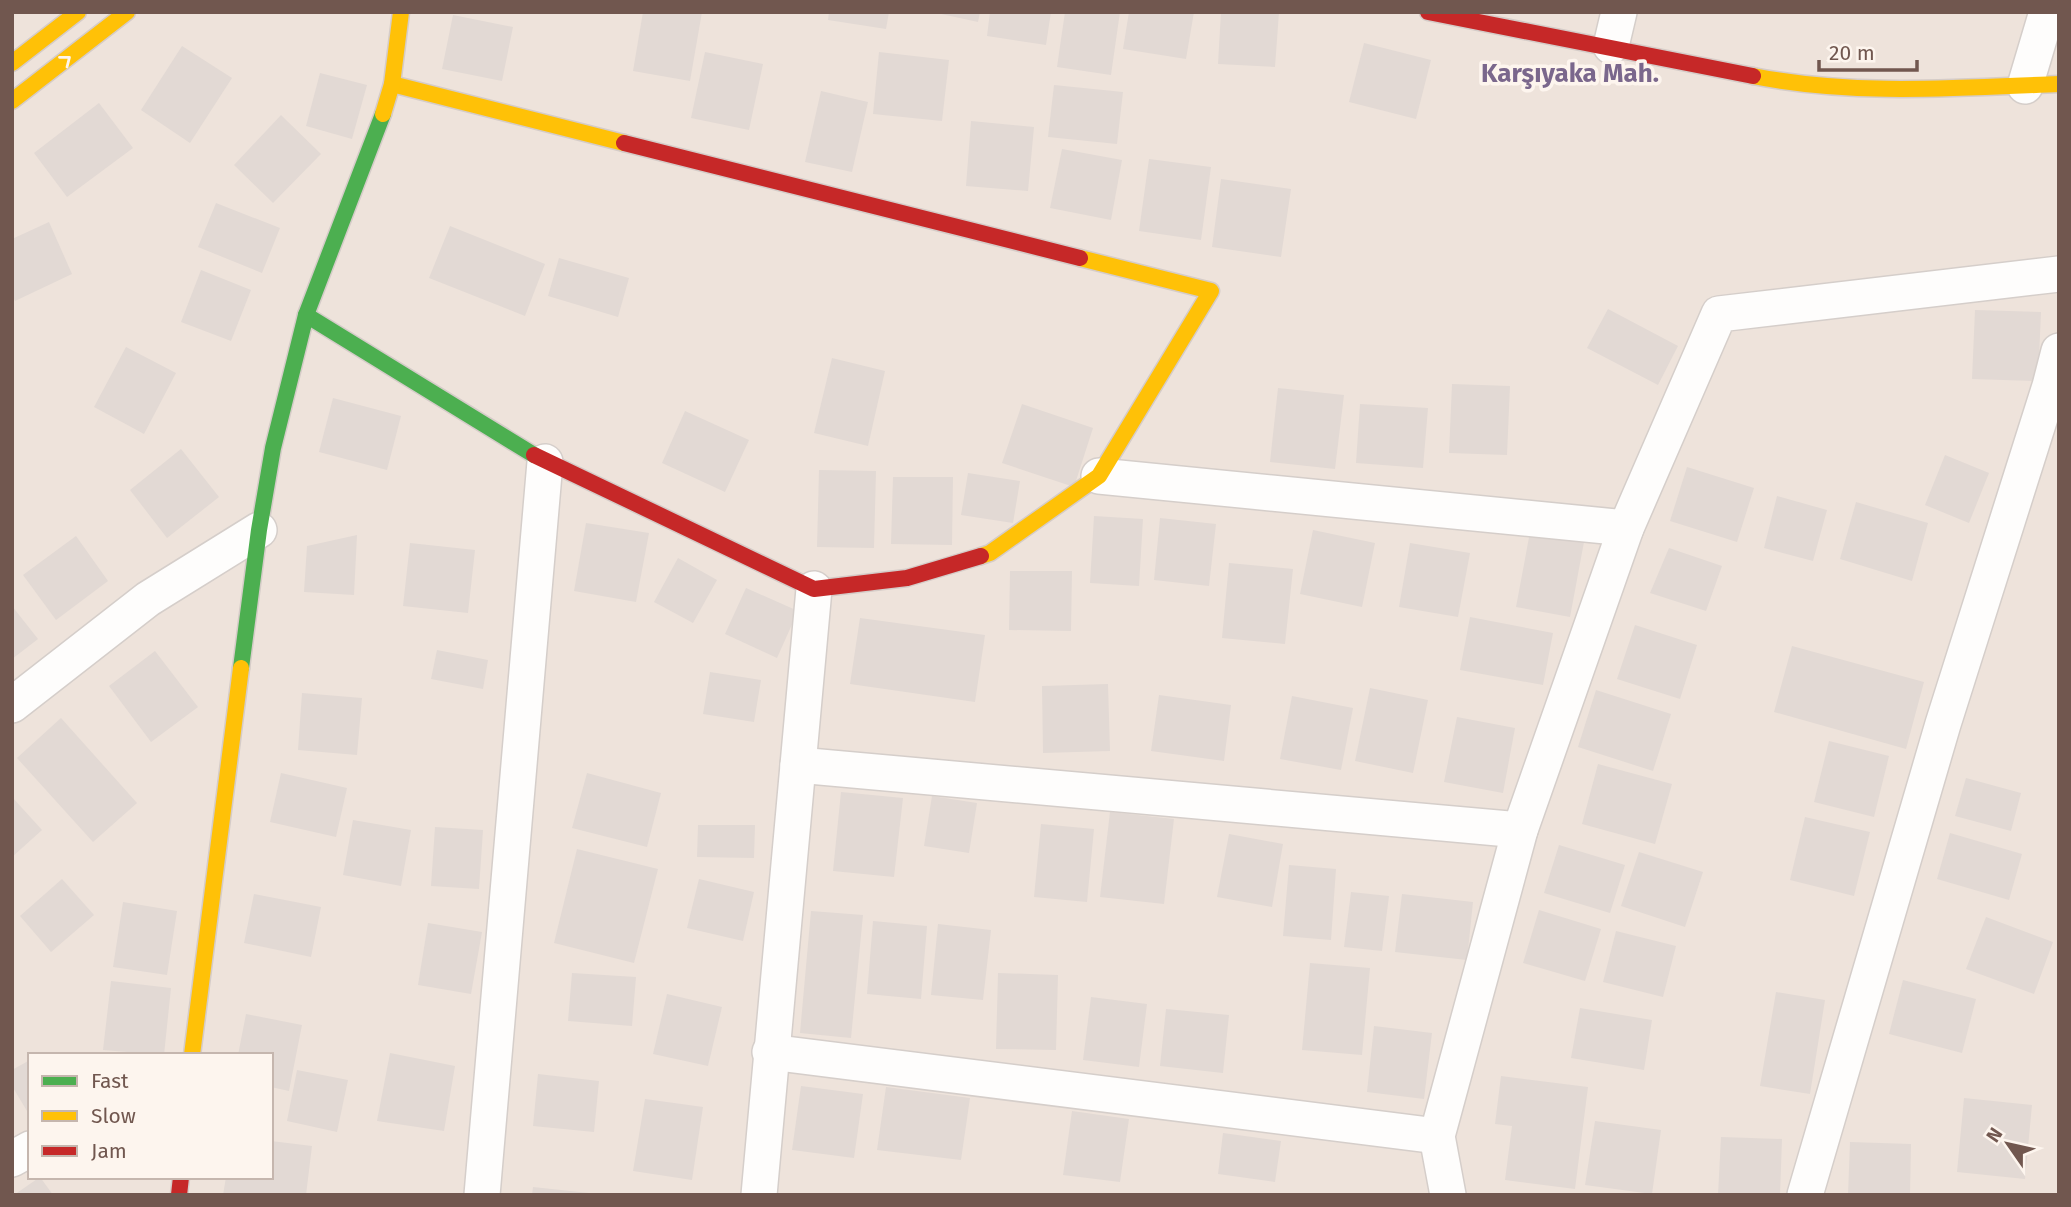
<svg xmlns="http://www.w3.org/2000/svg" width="2071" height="1207" viewBox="0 0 2071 1207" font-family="'Fira Sans',sans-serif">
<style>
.residential{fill:#eee3db;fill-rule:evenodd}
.building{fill:#e2d9d4}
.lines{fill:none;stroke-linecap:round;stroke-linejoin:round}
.street-casing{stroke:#d5ceca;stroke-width:38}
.fast-casing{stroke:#d5ccc8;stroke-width:19}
.slow-casing{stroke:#d5ccc8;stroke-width:19}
.jam-casing{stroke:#d5ccc8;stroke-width:19}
.street{stroke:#fefdfc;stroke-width:35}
.fast{stroke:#4caf50;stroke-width:16}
.slow{stroke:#ffc107;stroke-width:16}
.jam{stroke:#c62828;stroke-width:16}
.oneway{stroke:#fdf5ee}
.labels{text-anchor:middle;stroke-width:7;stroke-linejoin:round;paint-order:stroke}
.district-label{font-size:26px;font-weight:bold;fill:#7a678c;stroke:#fdf5ee}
</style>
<rect width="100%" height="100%" fill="#f6f1ec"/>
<path class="residential" d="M12,12H2059V1195H12ZM30,1055H271V1177H30Z"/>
<g class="building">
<polygon points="643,12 702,12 690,81 633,71"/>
<polygon points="829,12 889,12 886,29 828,20"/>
<polygon points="932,12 980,12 978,22"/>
<polygon points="990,12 1051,12 1046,45 987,36"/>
<polygon points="1065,12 1120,12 1111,75 1057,67"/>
<polygon points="1129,12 1194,12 1186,59 1123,49"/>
<polygon points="1221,12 1279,12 1275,67 1218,64"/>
<polygon points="453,15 513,27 502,81 442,69"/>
<polygon points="1364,43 1431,60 1416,119 1349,102"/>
<polygon points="182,46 232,78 190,143 141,110"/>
<polygon points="705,52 763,64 749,130 691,118"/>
<polygon points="879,52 949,60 942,121 873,114"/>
<polygon points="320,73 367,85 352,139 306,126"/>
<polygon points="1054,85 1123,92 1117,144 1048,137"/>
<polygon points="821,91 868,102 852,172 805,162"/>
<polygon points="99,103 133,148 67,197 34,153"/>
<polygon points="281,115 321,154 273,203 234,165"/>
<polygon points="971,121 1034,127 1028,191 966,186"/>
<polygon points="1062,149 1122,160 1111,220 1050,208"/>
<polygon points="1149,159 1211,167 1201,240 1139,231"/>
<polygon points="1221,179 1291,189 1281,257 1212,247"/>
<polygon points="216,203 280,228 262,273 198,247"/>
<polygon points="49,222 72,274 15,301 12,295 12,239"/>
<polygon points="450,226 545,264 525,316 429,278"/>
<polygon points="559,258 629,278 618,317 548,296"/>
<polygon points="201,270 251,290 231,341 181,322"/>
<polygon points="1608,309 1678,346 1658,385 1587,348"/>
<polygon points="1975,310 2041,312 2038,381 1972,379"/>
<polygon points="126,347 176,373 144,434 94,407"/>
<polygon points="832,358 885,371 868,446 814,433"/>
<polygon points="1452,384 1510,386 1507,455 1449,453"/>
<polygon points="1278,388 1344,395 1335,469 1270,462"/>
<polygon points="333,398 401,416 387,470 319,452"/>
<polygon points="1022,404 1093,428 1074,487 1002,463"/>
<polygon points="1360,404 1428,408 1423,468 1356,463"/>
<polygon points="685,411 749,440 725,492 662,463"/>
<polygon points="181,449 219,497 167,538 130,490"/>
<polygon points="1945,455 1989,473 1969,523 1925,505"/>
<polygon points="1687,467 1754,488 1737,542 1670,521"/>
<polygon points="819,470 876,471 874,548 817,547"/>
<polygon points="968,473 1020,481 1013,523 961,515"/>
<polygon points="893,477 953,477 952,545 891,544"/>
<polygon points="1777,496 1827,510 1813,561 1764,548"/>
<polygon points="1856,502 1928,523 1912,581 1840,559"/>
<polygon points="1094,516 1143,519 1139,586 1090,583"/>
<polygon points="1160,518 1216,524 1209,586 1154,580"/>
<polygon points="586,523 649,533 636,602 574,591"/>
<polygon points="1313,530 1375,543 1362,607 1300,594"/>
<polygon points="1530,532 1584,542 1570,617 1516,607"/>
<polygon points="357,535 354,595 304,592 307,546"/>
<polygon points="76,536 108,581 56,620 23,575"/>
<polygon points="410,543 475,550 468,613 403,606"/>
<polygon points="1410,543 1470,553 1458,617 1399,607"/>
<polygon points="1669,548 1722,566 1706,611 1650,593"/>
<polygon points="678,558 717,580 693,623 654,602"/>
<polygon points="1229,563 1293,569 1285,644 1222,638"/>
<polygon points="1010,571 1072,571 1071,631 1009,630"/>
<polygon points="746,588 798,611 777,658 725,634"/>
<polygon points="12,606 38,639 12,659"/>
<polygon points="1470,617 1553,633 1543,685 1460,670"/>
<polygon points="860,618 985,635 975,702 850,684"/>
<polygon points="1635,625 1697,645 1680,699 1617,679"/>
<polygon points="1792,646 1924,682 1906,749 1774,712"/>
<polygon points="437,650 488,660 483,689 431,679"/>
<polygon points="155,651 198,707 151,742 109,686"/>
<polygon points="710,672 761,680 754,722 703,714"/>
<polygon points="1108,684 1110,751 1043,753 1042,686"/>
<polygon points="1370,688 1428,700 1413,773 1355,761"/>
<polygon points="1596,690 1671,714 1653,771 1578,747"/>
<polygon points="302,693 362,698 357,755 298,750"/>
<polygon points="1159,695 1231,705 1224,761 1151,751"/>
<polygon points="1292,696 1353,708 1341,770 1280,759"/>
<polygon points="1457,717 1515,728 1503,793 1444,782"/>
<polygon points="61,718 137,803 93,842 17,758"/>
<polygon points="1829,741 1889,756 1874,817 1814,802"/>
<polygon points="1598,764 1672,784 1655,844 1582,824"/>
<polygon points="281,773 347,788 336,837 270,822"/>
<polygon points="587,773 661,793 647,847 572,828"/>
<polygon points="1966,778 2021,793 2011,831 1955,816"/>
<polygon points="841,792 903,798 894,877 833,871"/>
<polygon points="932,796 977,803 969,853 924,846"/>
<polygon points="12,797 42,830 12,857"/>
<polygon points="1110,812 1174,819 1164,904 1100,897"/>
<polygon points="1805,817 1870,832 1854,896 1790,880"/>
<polygon points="353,820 411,830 401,886 343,875"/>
<polygon points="1041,824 1094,829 1087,902 1034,897"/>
<polygon points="698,825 755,825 754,858 697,857"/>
<polygon points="435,827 483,830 479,889 431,886"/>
<polygon points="1950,833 2022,854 2009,900 1937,879"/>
<polygon points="1229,834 1283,844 1272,907 1217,897"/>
<polygon points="1559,845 1625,865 1610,913 1544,893"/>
<polygon points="577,849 658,869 634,963 554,943"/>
<polygon points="1639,852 1703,872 1685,927 1621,906"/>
<polygon points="1289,865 1336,869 1331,940 1283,936"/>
<polygon points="62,879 94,915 51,952 20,916"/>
<polygon points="699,879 754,892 743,941 687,928"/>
<polygon points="1351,892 1389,896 1382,951 1344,947"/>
<polygon points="254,894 321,907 311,957 244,943"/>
<polygon points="1402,894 1473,902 1467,960 1395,952"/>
<polygon points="123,902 177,911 167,975 113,967"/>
<polygon points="1539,910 1601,929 1585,981 1523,963"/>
<polygon points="811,911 863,915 851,1038 800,1033"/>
<polygon points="1986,917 2053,942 2034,994 1966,969"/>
<polygon points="873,921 927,926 921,999 867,994"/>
<polygon points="428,923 482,932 471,994 418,985"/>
<polygon points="938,924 991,930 983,1000 931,995"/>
<polygon points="1616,931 1676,946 1663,997 1603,982"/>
<polygon points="1310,963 1370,968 1362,1055 1302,1050"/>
<polygon points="572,973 636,977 632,1026 568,1021"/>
<polygon points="998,973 1058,975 1056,1050 996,1049"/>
<polygon points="1903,980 1976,999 1962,1053 1889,1034"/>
<polygon points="111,981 171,988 164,1055 103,1050"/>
<polygon points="1776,992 1825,1000 1810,1094 1760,1086"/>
<polygon points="667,994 722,1007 708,1066 653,1054"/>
<polygon points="1091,997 1147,1004 1139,1067 1083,1060"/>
<polygon points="1580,1008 1652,1020 1644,1070 1571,1058"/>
<polygon points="1166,1009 1229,1015 1223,1073 1160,1066"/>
<polygon points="246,1014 302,1025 289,1091 271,1087 271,1055 238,1055"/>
<polygon points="1374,1026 1432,1033 1424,1099 1367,1092"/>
<polygon points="390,1053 455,1066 444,1131 377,1121"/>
<polygon points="30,1060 30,1116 12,1086 12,1070"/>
<polygon points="297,1070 348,1080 337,1132 287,1121"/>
<polygon points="538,1074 599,1081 594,1132 533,1126"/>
<polygon points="1501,1076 1588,1087 1575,1189 1505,1180 1512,1126 1495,1124"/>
<polygon points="801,1086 863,1094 854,1158 792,1150"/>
<polygon points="886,1087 970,1098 961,1160 877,1150"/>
<polygon points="1964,1098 2032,1105 2025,1179 1957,1172"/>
<polygon points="645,1099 703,1107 692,1180 633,1171"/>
<polygon points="1072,1111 1129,1119 1120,1182 1063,1175"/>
<polygon points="1595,1121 1661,1130 1652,1194 1585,1185"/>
<polygon points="1223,1133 1281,1141 1275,1182 1218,1174"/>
<polygon points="1721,1137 1782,1139 1780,1195 1718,1195"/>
<polygon points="271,1141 312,1146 306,1195 223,1195 226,1177 271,1177"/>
<polygon points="1850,1142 1911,1144 1910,1195 1848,1195"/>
<polygon points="40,1177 53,1195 14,1195"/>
<polygon points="533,1187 589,1193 588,1195 532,1195"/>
</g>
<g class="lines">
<g class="street-casing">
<g id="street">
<polyline points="1611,46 1619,12"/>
<polyline points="2025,86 2047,12"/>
<polyline points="1099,476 1626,528"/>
<polyline points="12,705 148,599 259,530"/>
<polyline points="798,765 1520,830"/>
<polyline points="770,1052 1437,1136"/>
<polyline points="12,1159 30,1149"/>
<polyline points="482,1195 545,462"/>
<polyline points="759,1195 814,589"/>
<polyline points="1448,1195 1437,1136 1520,830 1626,528 1719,314 2059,274"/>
<polyline points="1805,1195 1943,724 2050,386 2059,351"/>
</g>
</g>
<g class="fast-casing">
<g id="fast">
<polyline points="306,315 534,455"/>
<polyline points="241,668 259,530 273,448 306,315 383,114"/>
</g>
</g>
<g class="slow-casing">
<g id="slow">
<polyline points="12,63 78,12"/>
<path d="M1753,76C1853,96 1957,88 2059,84"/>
<polyline points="392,84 624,143"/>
<polyline points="12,101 127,12"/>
<polyline points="383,114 392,84 401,12"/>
<polyline points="981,556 990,553 1099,476 1211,291 1080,258"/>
<polyline points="192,1055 241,668"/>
</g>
</g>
<g class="jam-casing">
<g id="jam">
<polyline points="1428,12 1753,76"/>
<polyline points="624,143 1080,258"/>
<polyline points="534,455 814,589 907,578 981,556"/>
<polyline points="179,1195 181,1177"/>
</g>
</g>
<use href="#street" class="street"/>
<use href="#fast" class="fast"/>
<use href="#slow" class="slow"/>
<use href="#jam" class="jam"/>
</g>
<defs><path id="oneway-chevron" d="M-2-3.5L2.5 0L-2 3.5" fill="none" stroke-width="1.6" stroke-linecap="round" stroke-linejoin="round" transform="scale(1.75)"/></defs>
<use class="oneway" href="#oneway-chevron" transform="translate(66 60) rotate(-38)"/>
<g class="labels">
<g class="district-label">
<text x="1570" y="82">Karşıyaka Mah.</text>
</g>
</g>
<rect width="2071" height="1207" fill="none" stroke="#71574f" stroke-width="28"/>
<rect x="28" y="1053" width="245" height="126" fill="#fdf5ee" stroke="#c5b6ae" stroke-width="2"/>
<rect x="42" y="1076" width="35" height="10" fill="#4caf50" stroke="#c5b6ae" stroke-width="2"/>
<text x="91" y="1088" font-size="21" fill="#71574f">Fast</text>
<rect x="42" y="1111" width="35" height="10" fill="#ffc107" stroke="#c5b6ae" stroke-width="2"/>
<text x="91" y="1123" font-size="21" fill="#71574f">Slow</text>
<rect x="42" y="1146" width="35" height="10" fill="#c62828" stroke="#c5b6ae" stroke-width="2"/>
<text x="91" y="1158" font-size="21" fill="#71574f">Jam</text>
<g transform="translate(2008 1144) rotate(304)" stroke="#fdf5ee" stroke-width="5" paint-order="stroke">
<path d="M0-5L12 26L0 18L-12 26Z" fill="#71574f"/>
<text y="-10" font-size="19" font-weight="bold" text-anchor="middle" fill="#71574f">N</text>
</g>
<path d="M1819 60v10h98v-10" fill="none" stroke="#71574f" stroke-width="3.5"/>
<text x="1829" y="60" font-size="21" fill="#71574f" stroke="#fdf5ee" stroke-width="5" paint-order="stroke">20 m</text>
</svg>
